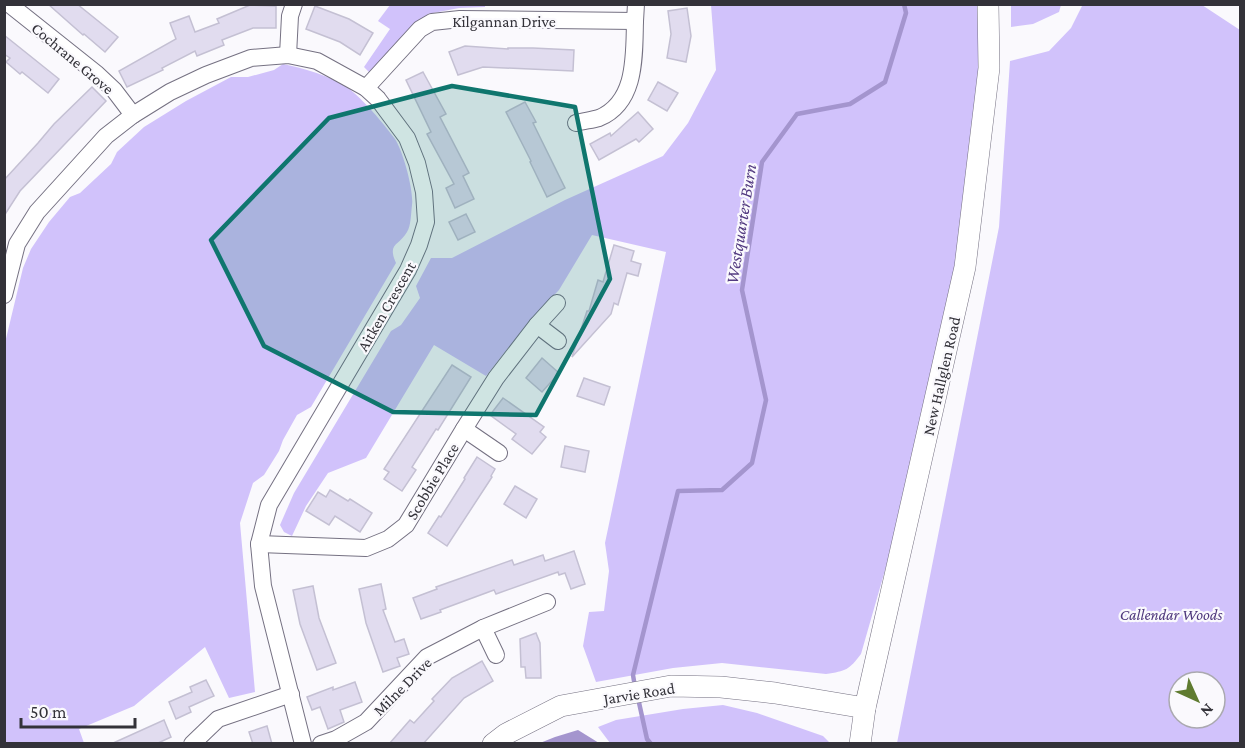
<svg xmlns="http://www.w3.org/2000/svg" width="1245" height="748" viewBox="0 0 1245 748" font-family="'Crimson Pro',serif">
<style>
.green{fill:#d1c2fb;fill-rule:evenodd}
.water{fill:#a495ce}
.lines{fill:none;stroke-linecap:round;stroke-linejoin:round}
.stream{stroke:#a495ce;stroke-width:4.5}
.building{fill:#e1dcef;stroke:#c4c0d3;stroke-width:1.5}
.minor-casing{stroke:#757182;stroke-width:18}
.tertiary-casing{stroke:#757182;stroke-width:22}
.minor{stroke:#fff;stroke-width:16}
.tertiary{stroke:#fff;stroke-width:21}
.marked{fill:#0f766e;fill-opacity:0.2;stroke:#0f766e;stroke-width:4.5;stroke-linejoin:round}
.labels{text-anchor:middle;stroke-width:4.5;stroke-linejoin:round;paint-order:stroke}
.street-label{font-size:16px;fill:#333239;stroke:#faf9fd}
.park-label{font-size:16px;font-style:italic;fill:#4f387d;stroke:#faf9fd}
.water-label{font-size:18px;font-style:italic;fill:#533b81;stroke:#faf9fd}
</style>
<rect width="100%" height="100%" fill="#faf9fd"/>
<g class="green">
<path d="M1083,4L1202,5L1240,30V743H897L999,227L1010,61L1049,51L1071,28ZM1179,682H1215V718H1179Z"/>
<polygon points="390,5 485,5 485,7 459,8 428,14 397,43 371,74 364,67 390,29 378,21"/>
<path d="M711,5H978L980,54L965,222L916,462L861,654C849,670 846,671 826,674L722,663L673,668L596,682L583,646L589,612L604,611L609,571L605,543L666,252L592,235L559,290L531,319L486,376L434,345L366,458L328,473L306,506L292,536L284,532L280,525L294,493L391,331L401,325L420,298L416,286L431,258H452L565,200L663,156L688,123L716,70Z"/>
<polygon points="1011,5 1011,4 1061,5 1059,12 1033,24 1011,27"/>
<path d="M283,64C303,68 331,76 348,88C363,99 384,124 395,139C403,151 414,191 412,205C411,213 411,226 407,232C399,246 387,243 396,263L311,407L297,415L283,440L279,451L264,475L253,483L240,523L255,692L229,698L205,647L134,706L79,729L84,743H5L4,347L23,268L31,249L49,222L70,197L80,193L111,164L117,152L144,127L186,101L231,77H248L274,70Z"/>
<polygon points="723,705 757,713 823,736 830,743 610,743 598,727 616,720 683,709"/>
</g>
<polygon class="water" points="578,730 599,743 540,743 555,737"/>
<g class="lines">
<g class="stream">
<polyline points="635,687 633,675 678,491 722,490 752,463 766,400 742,290 762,162 797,114 850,104 885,82 906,13 904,4"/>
<polyline points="638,698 647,739 651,744"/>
</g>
</g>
<g class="building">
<polygon points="48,4 77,4 118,37 105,52 84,34 83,35"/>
<polygon points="250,5 276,6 276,28 253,28 222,40 224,45 197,56 195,51 162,68 163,70 127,87 119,71 176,39 170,23 189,16 195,32 219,23 217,19"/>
<polygon points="315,6 349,19 373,33 360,55 340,42 306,29"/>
<polygon points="687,8 691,36 686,62 667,58 671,34 668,11"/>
<polygon points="4,35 59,79 48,93 22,72 20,74 6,62 10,58 4,54"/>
<polygon points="465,46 508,49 508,48 533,48 574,50 573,71 483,67 458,75 449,52"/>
<polygon points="423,72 446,114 440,117 469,173 463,176 474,199 455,208 446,188 454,184 427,134 431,132 406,80"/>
<polygon points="658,82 678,93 667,111 648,100"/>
<polygon points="92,87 106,101 20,191 4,216 4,180 38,143 54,124"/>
<polygon points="525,102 536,122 533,123 565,188 547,197 530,162 531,161 506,112"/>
<polygon points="638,112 653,129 639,142 636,139 599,160 590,144 610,133 611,136"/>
<polygon points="466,214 475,232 458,240 449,222"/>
<polygon points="614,245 634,251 631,261 641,264 638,276 627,273 618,305 614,303 611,314 572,357 587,311 589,311 598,280 603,282"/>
<polygon points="542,358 559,373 542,392 526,378"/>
<polygon points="452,365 471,377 438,430 436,429 412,467 416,470 402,491 384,479 389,472 384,469"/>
<polygon points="584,378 610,387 604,405 577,396"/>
<polygon points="503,398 544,427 540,432 546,437 532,454 512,439 516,434 490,415"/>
<polygon points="565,446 589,451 585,472 561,467"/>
<polygon points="477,457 495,469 491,476 492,477 447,546 428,533 439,516 441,517 465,479 464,478"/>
<polygon points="515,486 537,499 526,518 504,504"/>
<polygon points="330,490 348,501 350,499 372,513 360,532 335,516 329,525 306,511 318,492 326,497"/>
<polygon points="574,551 585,584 571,589 565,573 559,575 558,572 496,594 494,590 440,610 441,612 421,619 413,598 437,589 436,587 512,560 514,565 543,555 545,561"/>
<polygon points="381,584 386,609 383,610 395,642 404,639 409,654 397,658 400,666 383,672 366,623 359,589"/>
<polygon points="313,586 319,618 336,663 317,670 300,624 293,590"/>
<polygon points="536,633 540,643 541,678 526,678 525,667 521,667 520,639"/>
<polygon points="482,661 493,681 464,698 423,744 389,744 410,720 414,723 434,701 432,699 452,678"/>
<polygon points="206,680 214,696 189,707 191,712 176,719 169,702 192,692 190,687"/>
<polygon points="355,682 362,702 340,710 344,722 328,729 320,707 312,710 307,697 333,687 333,690"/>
<polygon points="164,720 171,737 156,744 111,744"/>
<polygon points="267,726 272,744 253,744 249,732"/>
</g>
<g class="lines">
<g class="minor-casing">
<g id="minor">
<polyline points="9,4 97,74 114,90 133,115"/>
<polyline points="288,55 290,16 294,4"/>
<polyline points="366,88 420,29 432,22 460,19 635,21 636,4"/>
<path d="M576,123C583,121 592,120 599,118C637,102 634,55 635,21"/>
<polyline points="4,295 17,244 37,212 106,136 133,115 170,92 206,75 251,58 288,55 317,61 366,88 378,99 407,138 417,163 424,192 426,222 419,245 408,270 269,505 259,544 263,586 303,744"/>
<polyline points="537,325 558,341"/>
<polyline points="464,429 499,453"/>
<polyline points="259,544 366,548 388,539 406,525 464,429 496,378 537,325 557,303"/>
<polyline points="483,628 496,655"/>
<polyline points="192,744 218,719 291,694"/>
<polyline points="321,744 336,739 366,722 427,657 483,628 547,602"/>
</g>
</g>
<g class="tertiary-casing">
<g id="tertiary">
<polyline points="493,744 506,734 561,706 671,686 721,687 775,693 865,708"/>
<polyline points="860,744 865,708 965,267 989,68 988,4"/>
</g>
</g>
<use href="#minor" class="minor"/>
<use href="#tertiary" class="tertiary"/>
</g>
<path class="marked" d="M452,86L575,107L610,279L536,415L393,412L264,346L211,240L329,118Z"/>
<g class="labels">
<g class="street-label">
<text x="504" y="27">Kilgannan Drive</text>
<text transform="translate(73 58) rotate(40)" y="6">Cochrane Grove</text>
<text transform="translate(386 306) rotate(-60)" y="6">Aitken Crescent</text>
<text transform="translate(941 376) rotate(-77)" y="6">New Hallglen Road</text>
<text transform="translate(432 481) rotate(-59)" y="6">Scobbie Place</text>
<text transform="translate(402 686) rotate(-45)" y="6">Milne Drive</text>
<text transform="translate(639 693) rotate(-9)" y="6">Jarvie Road</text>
</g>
<g class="park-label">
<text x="1171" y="620">Callendar Woods</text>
</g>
<g class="water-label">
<text transform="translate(741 224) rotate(-81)" y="6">Westquarter Burn</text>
</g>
</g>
<rect width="1245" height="748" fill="none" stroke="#333239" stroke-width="12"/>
<g transform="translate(1197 700) rotate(135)"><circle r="28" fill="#faf9fd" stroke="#aaa9af" stroke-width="1.5"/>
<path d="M0-4.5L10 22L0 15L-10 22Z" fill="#5f7b30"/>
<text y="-9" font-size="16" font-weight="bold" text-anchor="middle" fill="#333239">N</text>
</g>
<path d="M21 718v9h114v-9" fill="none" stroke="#333239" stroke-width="3"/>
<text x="30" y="718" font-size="18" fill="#333239" stroke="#faf9fd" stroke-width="4.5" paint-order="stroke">50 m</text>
</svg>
